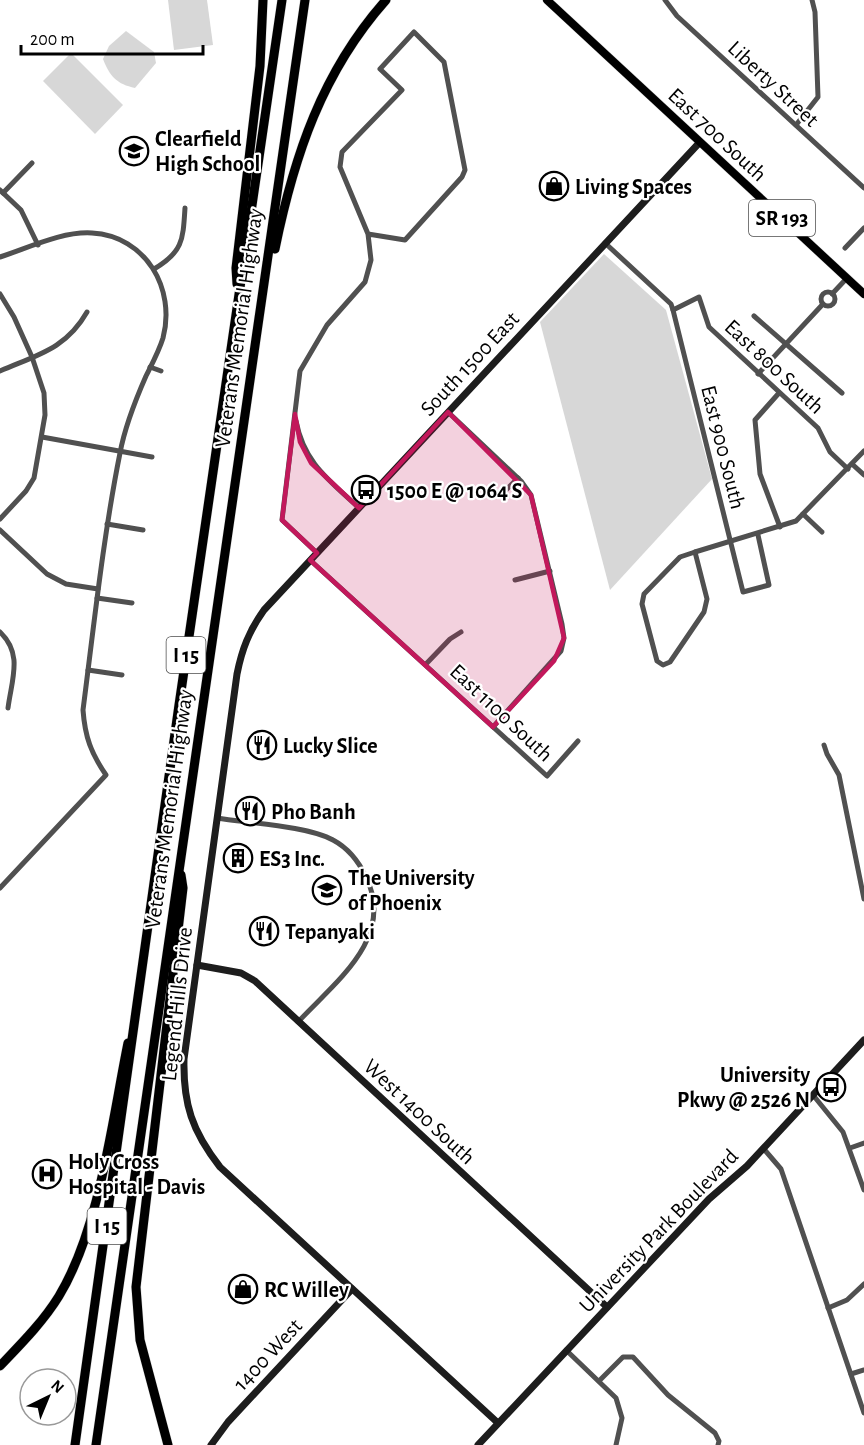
<svg xmlns="http://www.w3.org/2000/svg" width="864" height="1445" viewBox="0 0 864 1445" font-family="'Alegreya Sans',sans-serif">
<style>
.green{fill:#d7d7d7}
.lines{fill:none;stroke-linecap:round;stroke-linejoin:round}
.primary-casing{stroke:#dbdbdb;stroke-width:9}
.highway-casing{stroke:#dbdbdb;stroke-width:10}
.street{stroke:#505050;stroke-width:5}
.secondary{stroke:#1d1d1d;stroke-width:7}
.primary{stroke:#000;stroke-width:8}
.highway{stroke:#000;stroke-width:9}
.marked{fill:#c2185b;fill-opacity:0.2;stroke:#c2185b;stroke-width:4.5;stroke-linejoin:round}
.labels{text-anchor:middle;stroke-width:4.5;stroke-linejoin:round;paint-order:stroke}
.shield{fill:#fff;stroke:#4c4c4c;stroke-width:1.5}
.shield-label{font-size:21px;font-weight:bold;fill:#000}
.street-label{font-size:22px;fill:#000;stroke:#fff}
.poi-label{font-size:22px;font-weight:bold;fill:#000;stroke:#fff;text-anchor:start}
</style>
<rect width="100%" height="100%" fill="#fff"/>
<g class="green">
<polygon points="168,0 207,0 213,45 174,50"/>
<path d="M126,31L154,52L156,63L135,88C117,84 110,77 103,59L109,46Z"/>
<polygon points="71,53 123,105 95,134 43,81"/>
<polygon points="604,254 666,310 712,479 610,590 540,322"/>
</g>
<g class="lines">
<g class="primary-casing">
<polyline id="primary" points="547,0 864,294"/>
</g>
<g class="highway-casing">
<g id="highway">
<path d="M275,249C294,156 322,72 386,0"/>
<polyline points="237,284 236,268 260,66 263,0"/>
<path d="M0,1366C21,1344 43,1322 59,1296C100,1228 112,1121 128,1043"/>
<polyline points="75,1445 179,705 282,0"/>
<polyline points="96,1445 305,0"/>
<polyline points="168,1445 140,1340 136,1287 183,888 181,875"/>
</g>
</g>
<g class="street">
<polyline points="665,0 677,16 864,188"/>
<polyline points="796,125 818,97 815,12 812,0"/>
<polyline points="0,190 21,210 38,245"/>
<polyline points="3,193 32,163"/>
<polyline points="605,243 671,304 673,310 699,297 709,327 818,428 830,452 848,469"/>
<polyline points="845,248 864,228"/>
<path d="M0,257C28,248 63,231 92,233C146,236 176,289 163,338C159,351 152,364 146,376C135,401 125,426 120,453C103,538 94,625 83,710C85,737 91,753 106,775L0,888"/>
<path d="M154,269C183,252 183,240 185,208"/>
<circle cx="828" cy="299" r="7"/>
<polyline points="0,294 14,317 32,357 44,393 45,415 34,478 26,491 0,519"/>
<polyline points="832,294 847,278"/>
<polyline points="673,310 743,592 769,585 758,535"/>
<polyline points="754,316 842,393"/>
<polyline points="150,367 161,371"/>
<path d="M0,371C37,355 66,349 87,312"/>
<polyline points="758,374 823,304"/>
<polyline points="779,393 755,420 760,474 780,527"/>
<polyline points="448,412 521,481 531,495 562,624 564,638 561,651 493,727"/>
<path d="M296,421C304,463 329,480 359,508"/>
<polyline points="42,437 152,457"/>
<polyline points="852,464 864,475"/>
<polyline points="504,492 518,478"/>
<polyline points="803,514 822,532"/>
<polyline points="107,524 143,530"/>
<polyline points="0,530 47,574 66,584 98,589"/>
<polygon points="695,552 707,599 704,612 670,662 663,665 657,661 642,604 644,594 680,557"/>
<polyline points="695,552 796,521 864,451"/>
<polyline points="317,553 282,520 300,371 327,325 365,282 371,260 368,234 340,167 342,152 402,90 380,69 414,32 444,62 465,170 462,177 405,240 368,234"/>
<polyline points="310,560 547,776 578,741"/>
<polyline points="515,580 550,571"/>
<polyline points="97,598 132,603"/>
<path d="M0,632C23,654 12,678 8,708"/>
<polyline points="426,664 450,639 461,632"/>
<polyline points="88,670 122,675"/>
<polyline points="824,745 827,754 839,775 864,899"/>
<path d="M217,818C247,823 309,826 333,840C348,848 359,862 366,877C396,938 335,982 298,1022"/>
<polyline points="813,1095 843,1132 864,1190"/>
<polyline points="763,1148 781,1169 864,1413"/>
<polyline points="850,1148 864,1143"/>
<polyline points="828,1308 847,1300 864,1284"/>
<polyline points="566,1350 616,1398 622,1418 616,1445"/>
<polyline points="851,1374 864,1370"/>
<polyline points="599,1381 623,1357 633,1357 668,1395 715,1433 719,1441 718,1445"/>
</g>
<g class="secondary">
<polyline points="197,965 241,973 255,981 607,1307"/>
<path d="M498,1423L220,1167C192,1131 183,1104 184,1059L237,674C242,649 249,631 264,610L700,142"/>
<polyline points="211,1445 228,1422 352,1289"/>
<polyline points="478,1445 709,1199 747,1166 864,1040"/>
</g>
<use href="#primary" class="primary"/>
<use href="#highway" class="highway"/>
</g>
<path class="marked" d="M448,412L531,495L564,638L554,661L493,727L310,560L317,553L282,520L295,414L300,442L311,463L359,508Z"/>
<defs>
<g id="school-ring" transform="scale(1.5)"><circle r="9.5" fill="#fff" stroke="#000" stroke-width="1.5"/><path d="M0-5L7-2L0 1L-7-2ZM-4 1L0 2.5L4 1V4Q0 6-4 4Z" fill="#000"/></g>
<g id="shop-ring" transform="scale(1.5)"><circle r="9.5" fill="#fff" stroke="#000" stroke-width="1.5"/><path d="M-5-2.5h2.3a2.7 3.5 0 0 1 5.4 0H5L5.5 6h-11ZM-1.5-2.5h3a1.5 2.3 0 0 0-3 0Z" fill="#000"/></g>
<g id="bus-ring" transform="scale(1.5)"><circle r="9.5" fill="#fff" stroke="#000" stroke-width="1.5"/><path d="M-5-6H5V4H4V6H2V4H-2V6H-4V4H-5ZM-3.5-4V0h7V-4ZM-3.5 1.2v1.5H-2V1.2ZM2 1.2v1.5H3.5V1.2Z" fill="#000"/></g>
<g id="restaurant-ring" transform="scale(1.5)"><circle r="9.5" fill="#fff" stroke="#000" stroke-width="1.5"/><path d="M-5-6h1v4h1v-4h1v4h1v-4h1v5L-1.5 .5V6h-2V.5L-5-1ZM5-6V6H3V1.5H1.5Q1.5-4 5-6Z" fill="#000"/></g>
<g id="building-ring" transform="scale(1.5)"><circle r="9.5" fill="#fff" stroke="#000" stroke-width="1.5"/><path d="M-4-6H4V6H1V3H-1V6H-4ZM-2.5-4.3h1.7v1.8h-1.7ZM.8-4.3h1.7v1.8H.8ZM-2.5-1h1.7V.8h-1.7ZM.8-1h1.7V.8H.8Z" fill="#000"/></g>
<g id="university-ring" transform="scale(1.5)"><circle r="9.5" fill="#fff" stroke="#000" stroke-width="1.5"/><path d="M0-5L7-2L0 1L-7-2ZM-4 1L0 2.5L4 1V4Q0 6-4 4Z" fill="#000"/></g>
<g id="hospital-ring" transform="scale(1.5)"><circle r="9.5" fill="#fff" stroke="#000" stroke-width="1.5"/><path d="M-5-5h3v3.5h4V-5h3V5h-3V1.5h-4V5h-3Z" fill="#000"/></g>
</defs>
<g fill-rule="evenodd">
<use href="#school-ring" x="134" y="151"/>
<use href="#shop-ring" x="554" y="186"/>
<use href="#bus-ring" x="366" y="490"/>
<use href="#restaurant-ring" x="262" y="745"/>
<use href="#restaurant-ring" x="250" y="811"/>
<use href="#building-ring" x="238" y="858"/>
<use href="#university-ring" x="327" y="890"/>
<use href="#restaurant-ring" x="264" y="931"/>
<use href="#bus-ring" x="831" y="1087"/>
<use href="#hospital-ring" x="47" y="1174"/>
<use href="#shop-ring" x="243" y="1289"/>
</g>
<g class="labels">
<g class="shield">
<rect x="749" y="200" width="66" height="36" rx="4.5"/>
<rect x="166.5" y="637" width="39" height="36" rx="4.5"/>
<rect x="87.5" y="1208" width="39" height="36" rx="4.5"/>
</g>
<g class="shield-label">
<text x="782" y="225">SR 193</text>
<text x="186" y="662">I 15</text>
<text x="107" y="1233">I 15</text>
</g>
<g class="street-label">
<text transform="translate(774 83) rotate(43)" y="8">Liberty Street</text>
<text transform="translate(718 134) rotate(43)" y="8">East 700 South</text>
<text transform="translate(238 328) rotate(-82)" y="8">Veterans Memorial Highway</text>
<text transform="translate(469 363) rotate(-47)" y="8">South 1500 East</text>
<text transform="translate(775 366) rotate(43)" y="8">East 800 South</text>
<text transform="translate(724 447) rotate(76)" y="8">East 900 South</text>
<text transform="translate(502 712) rotate(43)" y="8">East 1100 South</text>
<text transform="translate(168 809) rotate(-82)" y="8">Veterans Memorial Highway</text>
<text transform="translate(176 1004) rotate(-84)" y="8">Legend Hills Drive</text>
<text transform="translate(420 1111) rotate(43)" y="8">West 1400 South</text>
<text transform="translate(658 1230) rotate(-46)" y="8">University Park Boulevard</text>
<text transform="translate(267 1354) rotate(-47)" y="8">1400 West</text>
</g>
<g class="poi-label">
<text x="155" y="146">Clearfield<tspan x="155" dy="25">High School</tspan></text>
<text x="575" y="194">Living Spaces</text>
<text x="387" y="498">1500 E @ 1064 S</text>
<text x="283" y="753">Lucky Slice</text>
<text x="271" y="819">Pho Banh</text>
<text x="259" y="866">ES3 Inc.</text>
<text x="348" y="885">The University<tspan x="348" dy="25">of Phoenix</tspan></text>
<text x="285" y="939">Tepanyaki</text>
<text x="810" y="1082" text-anchor="end">University<tspan x="810" dy="25">Pkwy @ 2526 N</tspan></text>
<text x="68" y="1169">Holy Cross<tspan x="68" dy="25">Hospital - Davis</tspan></text>
<text x="264" y="1297">RC Willey</text>
</g>
</g>
<g transform="translate(48 1397) rotate(43)"><circle r="28" fill="#ffffff" stroke="#999999" stroke-width="1.5"/>
<path d="M0-4.5L10 22L0 15L-10 22Z" fill="#000000"/>
<text y="-9" font-size="16" font-weight="bold" text-anchor="middle" fill="#000000">N</text>
</g>
<path d="M21 45v9h182v-9" fill="none" stroke="#000000" stroke-width="3"/>
<text x="30" y="45" font-size="18" fill="#000000" stroke="#ffffff" stroke-width="4.5" paint-order="stroke">200 m</text>
</svg>
